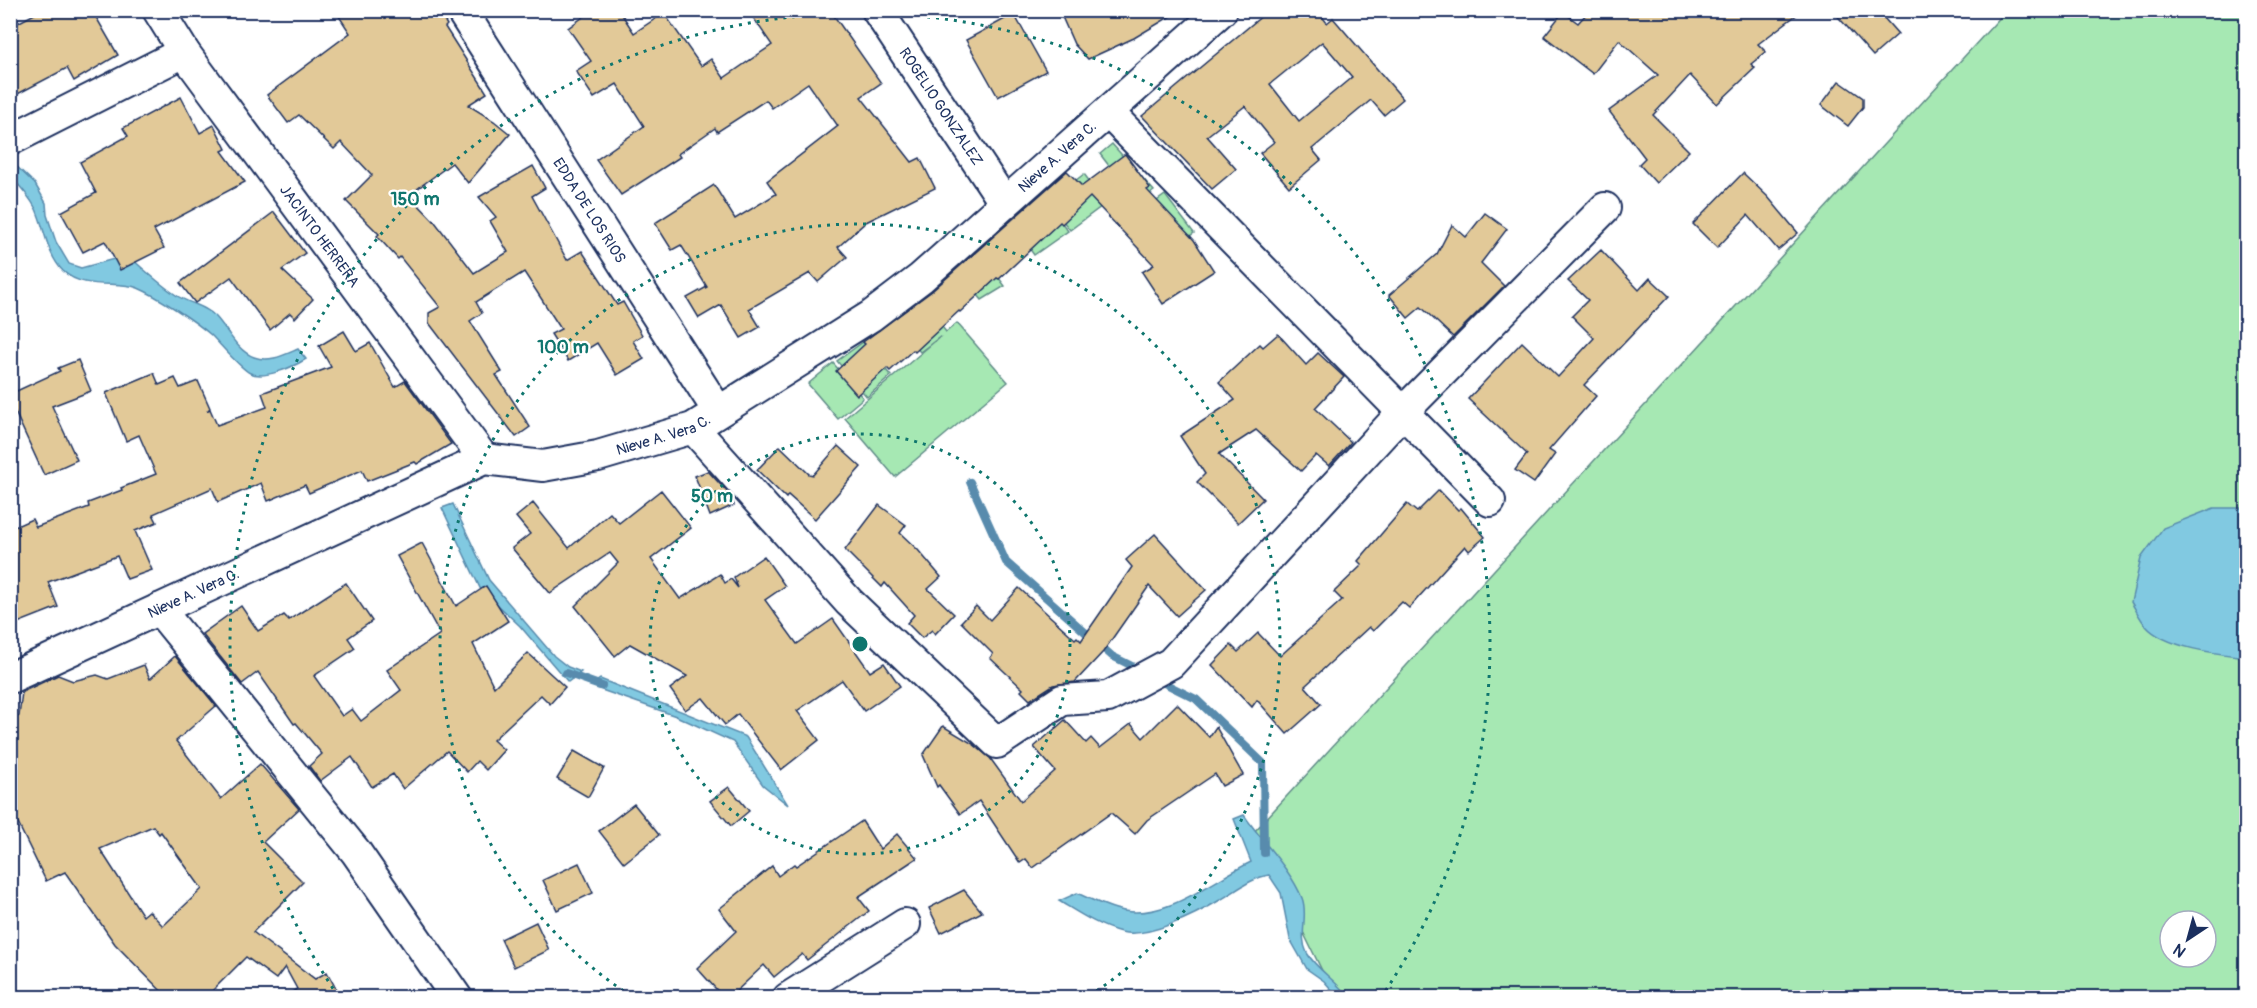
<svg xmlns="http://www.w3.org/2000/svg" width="2257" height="1008" viewBox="0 0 2257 1008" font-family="Pangolin,sans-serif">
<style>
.green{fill:#a6e8b3;stroke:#608c88;stroke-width:1.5;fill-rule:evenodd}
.water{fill:#81c9e1;stroke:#588bad;stroke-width:1.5}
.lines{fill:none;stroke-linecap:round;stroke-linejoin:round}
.stream{stroke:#588bad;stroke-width:8}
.building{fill:#e2c998;stroke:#1b2f5e;stroke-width:1.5;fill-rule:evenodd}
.street-casing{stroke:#1b2f5e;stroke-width:34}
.street{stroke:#fff;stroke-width:30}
.ring{fill:none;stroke:#0f766e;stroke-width:3;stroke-dasharray:3 6}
.labels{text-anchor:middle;stroke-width:4.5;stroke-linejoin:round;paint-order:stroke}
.street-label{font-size:15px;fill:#1b2f5e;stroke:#fff}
.centre{fill:#0f766e;stroke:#fff;stroke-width:3}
.ring-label{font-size:18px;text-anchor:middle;font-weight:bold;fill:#0f766e;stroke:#fff;stroke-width:4.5;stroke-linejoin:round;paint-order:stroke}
</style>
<rect width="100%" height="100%" fill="#fff"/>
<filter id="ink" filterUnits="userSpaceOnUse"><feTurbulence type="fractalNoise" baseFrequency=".0167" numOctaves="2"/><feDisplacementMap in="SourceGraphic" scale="12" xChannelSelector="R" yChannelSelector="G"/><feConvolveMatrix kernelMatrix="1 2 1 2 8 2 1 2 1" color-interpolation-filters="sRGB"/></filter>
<g filter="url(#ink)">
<g class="green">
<path d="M2006,11H2246V997H1335L1254,832ZM2170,921H2206V957H2170Z"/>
<polygon points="1112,144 1154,191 1115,220 1126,188 1100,154"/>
<polygon points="1084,174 1106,203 1070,230 1048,202"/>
<polygon points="1165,195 1194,233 1159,257 1131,220"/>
<polygon points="1046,202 1068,231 1034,255 1014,227"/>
<polygon points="983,257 1005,286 982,300 961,274"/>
<polygon points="921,300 946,332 957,323 1008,382 895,477 845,418 941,336 920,352 893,320"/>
<polygon points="863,342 891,376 867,397 837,361"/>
<polygon points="833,363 863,398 838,419 808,384"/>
</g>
<g class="water">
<path d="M11,161L35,184L46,203L47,215L56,242L69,264L81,268L125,256L133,260C147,272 161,285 176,295C189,304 205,305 216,317C228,330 237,351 254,357C269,363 284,355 298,349L306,359C293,367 264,380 250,373C240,368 220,344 211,335C195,321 157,296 138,288C117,280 84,291 63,271C47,255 45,229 36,209C29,196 21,187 11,177Z"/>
<polygon points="453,504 489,580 554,656 568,667 581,672 568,682 520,626 480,588 442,508"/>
<path d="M2214,508H2246V657C2219,654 2165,648 2146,626C2140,619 2136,610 2131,602L2141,558L2163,528Z"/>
<polygon points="600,679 746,737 788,805 763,785 733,742 676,716 590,686"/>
<path d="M1244,815C1263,843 1289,867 1302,898C1309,915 1298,935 1307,953C1317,970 1337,981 1348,997H1338L1324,981L1307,969L1290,939L1281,893L1269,875C1251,878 1236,891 1220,900C1197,914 1148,939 1121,932C1098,926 1079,913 1059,901L1077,893C1092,900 1108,908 1124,911C1168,919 1213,880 1251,862L1234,819Z"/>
</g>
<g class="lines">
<g class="stream">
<polyline points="970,482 1006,562 1112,656 1142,671"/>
<polyline points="566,673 602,686"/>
<polyline points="1156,679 1196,699 1263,763 1264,853"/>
</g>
</g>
<g class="building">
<polygon points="42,10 92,10 118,55 74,81 67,68 10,98 10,27"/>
<polygon points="335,10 438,10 447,25 445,27 487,93 468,105 494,121 510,134 468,183 452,163 409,195 435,222 474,273 508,252 490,221 496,217 479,197 533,166 545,188 532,196 567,260 582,251 617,305 623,302 642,335 633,341 644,359 617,375 597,343 568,361 551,334 561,329 524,272 476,302 482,313 470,321 502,372 496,375 530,427 516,437 429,323 429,313 440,307 400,257 398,259 377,236 379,234 346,201 372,175 341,142 334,149 299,115 288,123 267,95 350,33"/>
<polygon points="593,10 619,10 634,33 664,13 701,66 711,59 724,78 772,45 748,10 830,10 881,83 861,97 912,162 920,158 935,188 866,222 838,247 847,257 818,282 810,273 749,309 760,327 741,338 721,305 699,318 687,298 707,287 681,245 672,250 655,223 714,185 735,219 776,194 767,181 838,126 808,83 772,108 766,100 717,132 715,128 678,154 680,157 621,195 596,160 644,126 617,84 594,98 576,71 591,61 568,28"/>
<polygon points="1059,10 1181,10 1134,38 1088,59 1074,44"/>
<path d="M1269,10H1317L1327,23L1333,18L1403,99L1384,115L1371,100L1312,149L1321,160L1289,187L1260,153L1274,142L1245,106L1207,136L1236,169L1212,189L1142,116ZM1322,42L1352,77L1299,121L1270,84Z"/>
<polygon points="1590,10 1803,10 1758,44 1766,52 1751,64 1755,68 1717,104 1690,75 1653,115 1689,151 1656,183 1639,164 1645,158 1609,111 1658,75 1619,40 1593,74 1544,36 1563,12 1578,23"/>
<polygon points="1832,10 1877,10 1898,34 1873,56"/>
<polygon points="1014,14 1046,71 998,97 966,40"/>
<polygon points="1839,81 1863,98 1863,107 1848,126 1821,105"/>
<polygon points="181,97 200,133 214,125 226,149 222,151 245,182 154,230 164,248 120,270 105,241 83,252 61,212 96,193 80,162 128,136 123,128"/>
<polygon points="1125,154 1150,188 1147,190 1194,240 1214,271 1163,304 1142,272 1154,265 1090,197 1062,224 1060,222 999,279 997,278 960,312 959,311 915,352 913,350 890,371 887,368 857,395 836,371 865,344 863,342 932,291 1067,171 1082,186"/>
<polygon points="1743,173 1768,197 1798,233 1778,250 1748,215 1717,248 1693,224"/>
<polygon points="274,212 305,253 282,270 313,299 295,318 290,313 270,330 231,277 195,303 180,283"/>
<polygon points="1485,213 1507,229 1481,263 1504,286 1453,337 1421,307 1408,318 1389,295 1437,254 1452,225 1466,237"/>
<polygon points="1601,250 1639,290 1650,278 1669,296 1584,385 1596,396 1549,450 1555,454 1534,483 1515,470 1527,454 1468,399 1522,342 1558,377 1594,338 1572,316 1588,300 1568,281"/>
<polygon points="344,331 356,351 370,343 395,387 405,381 451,444 417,464 415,462 367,481 362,470 309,493 305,485 268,501 261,483 218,502 212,488 153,514 157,522 135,531 152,570 127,579 117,556 48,582 58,607 10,626 10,529 32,519 36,527 89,507 88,503 122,490 121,488 156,474 139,435 126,441 106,393 154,373 159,385 175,378 180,388 198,381 210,408 207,411 210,409 217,425 267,407 262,393 331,367 319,346"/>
<polygon points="1278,334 1306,365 1318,353 1344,377 1315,408 1351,442 1329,466 1316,455 1301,471 1256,430 1219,454 1263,499 1238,523 1197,482 1205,474 1180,436 1235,400 1219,382 1260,344 1263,347"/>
<polygon points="78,360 91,391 52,406 77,460 44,475 10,401 10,394 60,371 58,368"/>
<polygon points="780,446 809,474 813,475 838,446 861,467 815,519 788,495 786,498 757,470"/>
<polygon points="708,471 730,495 734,505 710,516 695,476"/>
<polygon points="661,490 691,528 651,559 680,599 720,574 725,583 731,579 738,588 734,577 764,556 785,586 765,600 797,644 833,619 870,672 884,663 900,686 864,711 842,680 797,711 819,740 781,770 738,714 725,725 703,698 685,710 670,689 687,676 630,644 615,656 575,606 618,563 610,553 550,593 512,548 530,534 516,517 533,503 569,548 610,513 619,523"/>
<polygon points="1439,490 1458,510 1461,508 1485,537 1469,551 1465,546 1409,608 1402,602 1373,631 1369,627 1305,686 1321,704 1287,734 1257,700 1252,707 1212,665 1231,645 1238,652 1258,633 1280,656 1342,600 1334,592 1362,565 1358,561 1407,504 1417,512"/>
<polygon points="879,505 906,525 900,533 918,550 941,577 928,589 954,614 935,634 932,630 922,638 907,623 914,615 885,583 882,587 845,550"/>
<polygon points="1155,534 1206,590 1177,616 1149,586 1103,652 1075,682 1053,685 1030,700 1021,691 1023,689 990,658 993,654 961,622 976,606 990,620 1019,588 1075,639 1077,637 1081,641 1132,567 1126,560"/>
<polygon points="422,543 456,606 486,586 508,621 473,644 494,687 528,653 565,687 550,704 541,695 493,740 504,750 486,770 477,761 467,772 447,751 403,789 393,774 372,787 352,757 320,781 309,766 322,754 296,723 294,724 258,672 242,684 202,634 241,606 258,631 284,615 289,620 346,583 372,621 348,638 355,648 314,676 342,716 352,709 361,721 401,690 387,670 440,634 397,556"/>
<path d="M175,656L216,706L176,741L221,799L260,764L299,809L263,842L303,882L253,932L315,979L327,972L341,998H282L297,989L285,967L276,979L246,957L205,998H168L115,944L65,872L46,881L10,807V720L19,716L22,692L58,675L73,681L97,675L108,679L144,665L150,679ZM153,826L159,834L161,832L202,889L163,926L149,911L143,916L100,849Z"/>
<polygon points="1177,704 1209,737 1216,727 1243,775 1222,786 1215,774 1147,820 1135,834 1111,813 1033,868 1026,859 1020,863 979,801 960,814 939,785 937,787 923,755 943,726 973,744 990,758 1021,801 1055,771 1034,747 1065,720 1086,743 1091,738 1100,748 1131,724 1143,738"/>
<polygon points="574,751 604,768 588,797 557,779"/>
<polygon points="729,787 749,811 731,826 710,801"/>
<polygon points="634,804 659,835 624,863 599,831"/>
<polygon points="862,821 880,849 897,834 917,858 858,897 869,911 807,960 802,954 774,977 764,965 729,998 724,998 697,968 736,931 719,909 772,866 778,876 794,864 796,866"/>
<polygon points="579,863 593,893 557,910 543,880"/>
<polygon points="964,890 982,912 941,933 929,908"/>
<polygon points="536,922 549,950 514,967 501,939"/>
</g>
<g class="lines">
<g class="street-casing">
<g id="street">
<path id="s1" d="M158,10L184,52L484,459"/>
<path id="s2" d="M461,10L718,411"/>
<path id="s3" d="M877,10L1004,202"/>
<polyline points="1108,112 1490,501"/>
<polyline points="10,140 184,52"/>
<polyline points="693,428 849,602 997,743 1062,700 1108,697 1171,663 1402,413 1605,208"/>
<polyline points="159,609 356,852 457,998"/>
<path id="s4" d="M10,678L484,459L543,466L598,456L693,428L871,316L921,278L1222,10"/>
<polyline points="788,998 905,924"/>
</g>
</g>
<use href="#street" class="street"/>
</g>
</g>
<g class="ring">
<circle cx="860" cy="644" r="210"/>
<path d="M631 996A420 420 0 1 1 1089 996"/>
<path d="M338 996A630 630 0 1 1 1382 996"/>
</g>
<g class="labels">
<g class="street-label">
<text dy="5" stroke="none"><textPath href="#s3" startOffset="116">ROGELIO GONZALEZ</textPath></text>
<text dy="5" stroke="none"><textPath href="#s4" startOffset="1192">Nieve A. Vera C.</textPath></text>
<text dy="5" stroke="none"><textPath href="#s2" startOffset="238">EDDA DE LOS RIOS</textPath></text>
<text dy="5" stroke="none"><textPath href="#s1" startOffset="278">JACINTO HERRERA</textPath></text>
<text dy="5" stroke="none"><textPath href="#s4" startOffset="706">Nieve A. Vera C.</textPath></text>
<text dy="5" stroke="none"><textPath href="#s4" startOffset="202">Nieve A. Vera C.</textPath></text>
</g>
</g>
<circle cx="860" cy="644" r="9" class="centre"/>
<g class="ring-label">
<text x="415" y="205">150 m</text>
<text x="563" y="353">100 m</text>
<text x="712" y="502">50 m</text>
</g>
<rect width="2257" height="1008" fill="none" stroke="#fff" stroke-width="36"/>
<rect x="18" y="18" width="2221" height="972" fill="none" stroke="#1b2f5e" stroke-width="2" filter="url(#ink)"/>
<g transform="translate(2188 939) rotate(216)"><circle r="28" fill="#ffffff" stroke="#a4acbf" stroke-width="1.5"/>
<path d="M0-4.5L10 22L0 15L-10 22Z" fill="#1b2f5e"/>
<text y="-9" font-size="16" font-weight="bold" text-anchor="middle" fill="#1b2f5e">N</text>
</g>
</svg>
